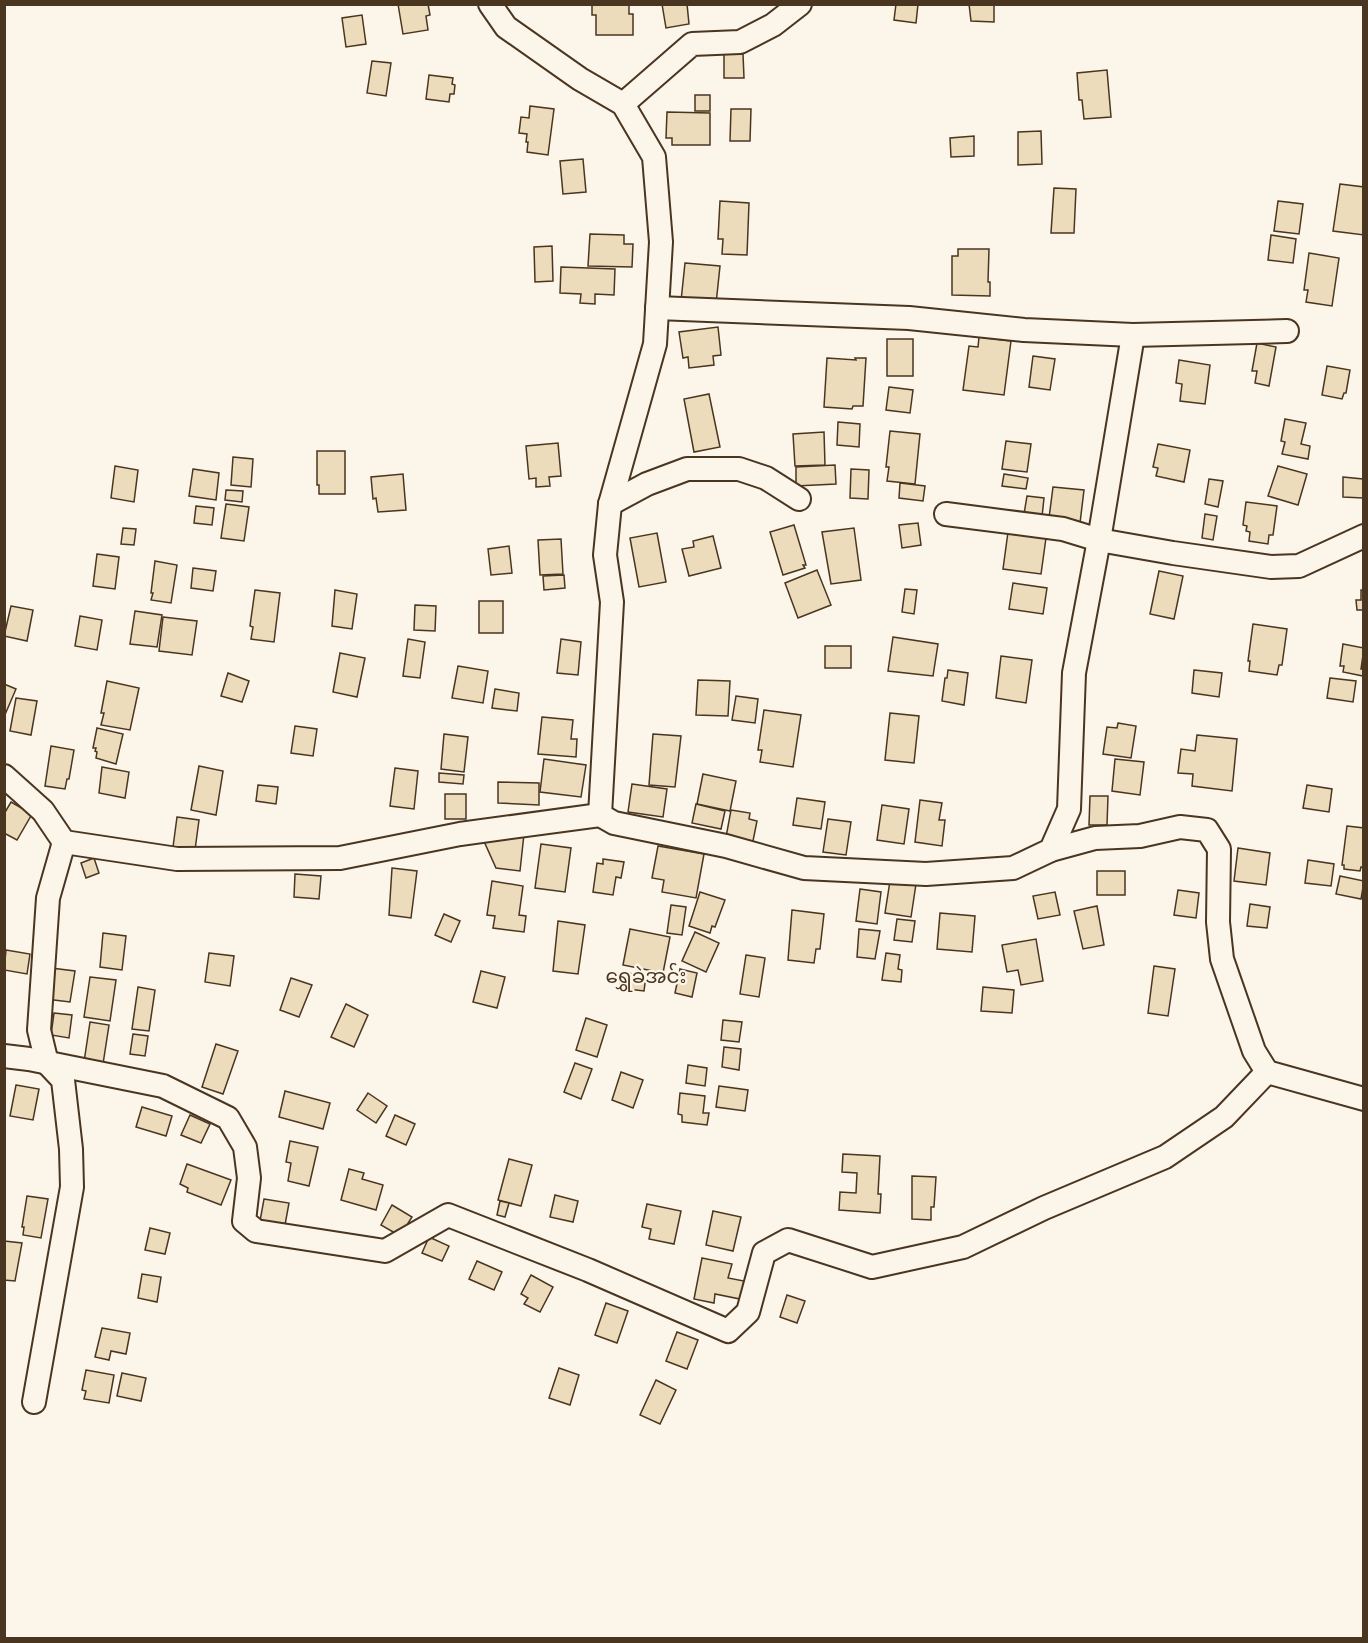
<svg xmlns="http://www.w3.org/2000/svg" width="1368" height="1643" viewBox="0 0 1368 1643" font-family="'Roboto Condensed','Noto Sans Myanmar',sans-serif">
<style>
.building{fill:#ecdcbc;stroke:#4a3520;stroke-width:1.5}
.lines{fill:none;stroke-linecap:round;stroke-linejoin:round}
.street-casing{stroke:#4a3520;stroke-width:26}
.street{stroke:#fbf6e9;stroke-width:22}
.labels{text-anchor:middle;stroke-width:4.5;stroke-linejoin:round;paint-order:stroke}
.quarter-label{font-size:20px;fill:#4a3520;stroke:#fbf6e9}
</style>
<rect width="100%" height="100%" fill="#fbf6e9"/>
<g class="building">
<polygon points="398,4 428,4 430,15 426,16 428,30 403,34"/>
<polygon points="592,4 629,4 629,14 633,14 633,35 596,35 596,15 592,15"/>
<polygon points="662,4 687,4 689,24 666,28"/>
<polygon points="896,4 918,4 916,23 894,20"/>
<polygon points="969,4 994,4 994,22 971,21"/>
<polygon points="362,15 366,44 346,47 342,18"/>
<polygon points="724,53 743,54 744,78 724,78"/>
<polygon points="372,61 391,63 386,96 367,93"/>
<polygon points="1107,70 1111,117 1084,119 1082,100 1079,100 1077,73"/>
<polygon points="429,75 453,78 452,84 455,85 454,94 450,94 449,102 426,99"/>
<rect x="695" y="95" width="15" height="16"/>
<polygon points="530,106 554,109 548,155 527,152 528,142 526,142 527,134 519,133 521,117 529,118"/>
<polygon points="731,109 751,109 750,141 730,141"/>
<polygon points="667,112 710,113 710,145 672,145 672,138 666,138"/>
<polygon points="1041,131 1042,164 1018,165 1018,132"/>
<polygon points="974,136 974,156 951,157 950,138"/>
<polygon points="583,159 586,192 563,194 560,161"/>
<polygon points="1340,184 1364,187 1364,235 1333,231"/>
<polygon points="1054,188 1076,189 1074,233 1051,233"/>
<polygon points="720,201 749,203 747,255 722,254 723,239 718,239"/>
<polygon points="1278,201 1303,204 1299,234 1274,231"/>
<polygon points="590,234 624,235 624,244 633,244 632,267 588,266"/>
<polygon points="1271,235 1296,239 1293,263 1268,260"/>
<polygon points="552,246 553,281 535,282 534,247"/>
<polygon points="958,249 989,249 988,282 990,282 990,296 952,295 952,256 958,256"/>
<polygon points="1309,253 1339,258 1332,306 1306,302 1308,290 1304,290"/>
<polygon points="685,263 720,266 716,304 681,301"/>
<polygon points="561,267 615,269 614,295 595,294 595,304 580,303 581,294 560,293"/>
<polygon points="718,327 721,355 713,356 714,365 689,368 688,357 683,358 679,332"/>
<polygon points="979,337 1011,341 1004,395 963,390 969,346 978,347"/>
<rect x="887" y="339" width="26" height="37"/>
<polygon points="1257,343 1276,347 1269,386 1255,383 1257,371 1252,371"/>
<polygon points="1033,356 1055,359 1050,390 1029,387"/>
<polygon points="827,358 856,360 855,358 866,358 863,406 853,406 852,409 824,407"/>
<polygon points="1179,360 1210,365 1205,404 1180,401 1182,384 1176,383"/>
<polygon points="1327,366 1350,370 1346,393 1344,393 1342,399 1322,395"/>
<polygon points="889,387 913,390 910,413 886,410"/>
<polygon points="709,394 720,447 694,452 684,399"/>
<polygon points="1285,419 1306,423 1301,444 1310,446 1308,459 1282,454 1285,442 1281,441"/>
<polygon points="838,422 860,424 859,447 837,445"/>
<polygon points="890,431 920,434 915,484 887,481 889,467 886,467"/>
<polygon points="824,432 825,465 795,466 793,434"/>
<polygon points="1006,441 1031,444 1027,472 1002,469"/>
<polygon points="558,443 561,476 549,477 550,486 536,487 536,478 529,479 526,446"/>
<polygon points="1158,444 1190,450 1184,482 1156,476 1158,468 1153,467"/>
<polygon points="317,451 345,451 345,494 319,494 319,485 317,485"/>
<polygon points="233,457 253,459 251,487 231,485"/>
<polygon points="835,465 836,484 796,486 796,467"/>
<polygon points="115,466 138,470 134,502 111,498"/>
<polygon points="1278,466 1307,474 1298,505 1268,496"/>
<polygon points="193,469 219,473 216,500 189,496"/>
<polygon points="851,469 869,470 868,499 850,498"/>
<polygon points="403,474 406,510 378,512 376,498 373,499 371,477"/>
<polygon points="1004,474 1028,478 1026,489 1002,486"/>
<polygon points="1343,477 1363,479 1363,498 1343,497"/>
<polygon points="1209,479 1223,481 1218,507 1205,504"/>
<polygon points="900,483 925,486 923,501 899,498"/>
<polygon points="1053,487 1084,490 1080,523 1049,518"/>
<polygon points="226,490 243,491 242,502 225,500"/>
<polygon points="1027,496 1044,498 1042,517 1024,514"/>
<polygon points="1246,502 1277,506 1273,535 1269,535 1268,544 1249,541 1250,532 1246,531 1247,526 1243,525"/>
<polygon points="226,504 249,507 244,541 221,538"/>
<polygon points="196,506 214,508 212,525 194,523"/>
<polygon points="1205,514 1217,516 1213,540 1202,538"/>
<polygon points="918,523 921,545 902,548 899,525"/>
<polygon points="794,525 806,565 803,565 805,568 783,575 770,532"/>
<polygon points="123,528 136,529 134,545 121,544"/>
<polygon points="854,528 861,580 831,584 822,532"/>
<polygon points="1008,532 1046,538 1041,574 1003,569"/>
<polygon points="657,533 666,582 639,587 630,538"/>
<polygon points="713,536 721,568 689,576 682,549 694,547 693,541"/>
<polygon points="561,539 563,574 540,575 538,540"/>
<polygon points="509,546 512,573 491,575 488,549"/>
<polygon points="97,554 119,557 115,589 93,586"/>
<polygon points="155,561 177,565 171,603 151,600 153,593 151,593"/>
<polygon points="193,568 216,571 213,591 191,588"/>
<polygon points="817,570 831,605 798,618 785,583"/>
<polygon points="1159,571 1183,576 1174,619 1150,614"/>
<polygon points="564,575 565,588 544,590 543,576"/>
<polygon points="1013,583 1047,588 1043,614 1009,609"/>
<polygon points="905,589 917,590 914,614 902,612"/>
<polygon points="255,590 280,593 274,642 251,639 253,627 250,626"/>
<polygon points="335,590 357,594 352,629 332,626"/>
<polygon points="1361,590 1364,590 1364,610 1357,610 1356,600 1361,600"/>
<rect x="479" y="601" width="24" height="32"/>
<polygon points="415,605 436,606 435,631 414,630"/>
<polygon points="11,606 33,610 27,641 4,636"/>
<polygon points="135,611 162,615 157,647 130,644"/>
<polygon points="80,616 102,620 97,650 75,646"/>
<polygon points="163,617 197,621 192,655 159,651"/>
<polygon points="1253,624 1287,629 1282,665 1279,665 1277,675 1249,671 1250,661 1248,661"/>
<polygon points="893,637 938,644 933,676 888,671"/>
<polygon points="408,639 425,642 420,678 403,676"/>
<polygon points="561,639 581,642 578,675 557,673"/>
<polygon points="1343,644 1364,648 1361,669 1364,669 1363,676 1343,672 1344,666 1340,666"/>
<rect x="825" y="646" width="26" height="22"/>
<polygon points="340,653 365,658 357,697 333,692"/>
<polygon points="1001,656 1032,660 1026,703 996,698"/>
<polygon points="458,666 488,671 483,703 452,698"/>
<polygon points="948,670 968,673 964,705 942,701 945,678 947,678"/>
<polygon points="1194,670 1222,673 1219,697 1192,693"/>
<polygon points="228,673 249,681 242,702 221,696"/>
<polygon points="1330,678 1356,681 1353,702 1327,698"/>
<polygon points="698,680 730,681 728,716 696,715"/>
<polygon points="107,681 139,688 130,730 101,725 104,713 101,713"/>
<polygon points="4,684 16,689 4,717"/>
<polygon points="495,689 519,693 517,711 492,708"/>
<polygon points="736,696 758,699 755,723 732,720"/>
<polygon points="16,698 37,701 31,735 10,731"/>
<polygon points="764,710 801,715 793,767 760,762 762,750 758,750"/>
<polygon points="890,713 919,716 914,763 885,760"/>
<polygon points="542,717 573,720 571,739 577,739 576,757 538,754"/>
<polygon points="1118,723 1136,726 1131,758 1103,754 1107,727 1117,728"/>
<polygon points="295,726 317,729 313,756 291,753"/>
<polygon points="97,728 123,734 116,764 96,758 97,752 95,751 96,748 93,748"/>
<polygon points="444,734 468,737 464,772 441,769"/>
<polygon points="653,734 681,736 675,787 649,785"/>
<polygon points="1197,735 1237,739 1232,791 1192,786 1193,774 1178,773 1181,749 1195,751"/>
<polygon points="51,746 74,750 69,779 67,779 65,789 45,786"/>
<polygon points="544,759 586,765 581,797 540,792"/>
<polygon points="1115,759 1144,762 1140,795 1112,791"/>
<polygon points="199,766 223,771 216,815 191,810"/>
<polygon points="102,767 129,772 125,798 99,793"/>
<polygon points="395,768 418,771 414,809 390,806"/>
<polygon points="439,773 464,775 463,784 439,782"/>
<polygon points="703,774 736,781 730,811 697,804"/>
<polygon points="498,782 539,783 539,805 498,803"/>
<polygon points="632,784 667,789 663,817 628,812"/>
<polygon points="258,785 278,787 276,804 256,801"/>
<polygon points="1307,785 1332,789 1329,812 1303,808"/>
<rect x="445" y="794" width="21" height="25"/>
<polygon points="1090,796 1108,796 1107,825 1089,825"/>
<polygon points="797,798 825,802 821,829 793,825"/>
<polygon points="920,800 942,803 939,820 945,820 942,846 915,842"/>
<polygon points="11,802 32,814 17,840 4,833 4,814"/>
<polygon points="696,804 725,811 721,829 692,823"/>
<polygon points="882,805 909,809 904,844 877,840"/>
<polygon points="731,810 750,813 749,819 757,821 753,841 726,837"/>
<polygon points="177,817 199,820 195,850 173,847"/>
<polygon points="828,819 851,822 846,855 823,852"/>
<polygon points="1347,826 1364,828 1364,868 1361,867 1360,871 1344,869 1344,865 1342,865"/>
<polygon points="524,834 520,871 496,868 483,839"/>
<polygon points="541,844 571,848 565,892 535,888"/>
<polygon points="658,846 704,854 696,898 662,892 664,880 652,878"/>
<polygon points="1238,848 1270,853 1266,885 1234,881"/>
<polygon points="94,858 99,873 86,878 81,863"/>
<polygon points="603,859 624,862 621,878 616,877 613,895 593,892 597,863 603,864"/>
<polygon points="1308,860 1334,864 1331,886 1305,883"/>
<polygon points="392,868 417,871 411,918 389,915"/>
<rect x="1097" y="871" width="28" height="24"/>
<polygon points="295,874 321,876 319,899 294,897"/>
<polygon points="1340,876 1364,881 1361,899 1336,894"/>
<polygon points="492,881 523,886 519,915 526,916 524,932 493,928 495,916 487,915"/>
<polygon points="890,881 916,884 911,917 885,913"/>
<polygon points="860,889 881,892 877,924 856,921"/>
<polygon points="1178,890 1199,893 1196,918 1174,915"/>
<polygon points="700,892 725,900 715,927 712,926 710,933 689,926"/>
<polygon points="1055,892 1060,915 1038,919 1033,896"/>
<polygon points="1250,904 1270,907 1267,928 1247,926"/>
<polygon points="671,905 686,907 682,935 667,933"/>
<polygon points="1097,906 1104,945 1083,949 1074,911"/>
<polygon points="792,910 824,914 820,949 816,949 814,963 788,960"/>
<polygon points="940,913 975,916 972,952 937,949"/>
<polygon points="444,914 460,921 451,942 435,935"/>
<polygon points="897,919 915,921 912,942 894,940"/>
<polygon points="558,921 585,925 578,974 553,971"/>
<polygon points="630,929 670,937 663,973 623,965"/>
<polygon points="859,929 880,931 875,959 857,957"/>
<polygon points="695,932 719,943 706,972 682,961"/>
<polygon points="103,933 126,936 122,970 100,967"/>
<polygon points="1036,939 1043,981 1021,985 1018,970 1007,972 1002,945"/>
<polygon points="6,950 30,954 27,974 4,970"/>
<polygon points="209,953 234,956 230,986 205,982"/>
<polygon points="886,953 900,955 898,969 902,970 901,982 882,980"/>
<polygon points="746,955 765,958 759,997 740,994"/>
<polygon points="1154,966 1175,969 1168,1016 1148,1013"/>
<polygon points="51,968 75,971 70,1002 46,999"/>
<polygon points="680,969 697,973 692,997 675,993"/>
<polygon points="481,971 505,977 497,1008 473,1002"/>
<polygon points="622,972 646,976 644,991 619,988"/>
<polygon points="90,977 116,980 110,1021 84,1017"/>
<polygon points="291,978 312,985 299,1017 280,1010"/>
<polygon points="138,987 155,990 149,1031 132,1029"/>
<polygon points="983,987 1014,990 1012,1013 981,1011"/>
<polygon points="346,1004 368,1015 354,1047 331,1037"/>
<polygon points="54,1013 72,1015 69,1038 51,1035"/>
<polygon points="586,1018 607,1025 597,1057 576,1050"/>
<polygon points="723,1020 742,1022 739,1042 721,1040"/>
<polygon points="90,1022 109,1025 103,1064 84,1062"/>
<polygon points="133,1034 148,1036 145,1056 130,1054"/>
<polygon points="216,1044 238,1051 223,1094 202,1087"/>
<polygon points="724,1047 741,1049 739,1070 722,1067"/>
<polygon points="575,1063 592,1069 581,1099 564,1092"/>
<polygon points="688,1065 707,1068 705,1086 686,1083"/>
<polygon points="621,1072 643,1080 633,1108 612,1100"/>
<polygon points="16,1085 39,1089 33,1120 10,1116"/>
<polygon points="719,1086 748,1090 745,1111 716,1107"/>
<polygon points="285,1091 330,1103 323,1129 279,1117"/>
<polygon points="368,1093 387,1106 376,1123 357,1110"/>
<polygon points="680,1093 705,1096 703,1113 709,1113 707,1125 682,1122 682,1115 678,1114"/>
<polygon points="142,1107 172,1116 166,1136 136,1127"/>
<polygon points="190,1115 210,1124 201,1143 181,1135"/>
<polygon points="395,1115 415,1124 406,1145 386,1136"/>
<polygon points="290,1141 318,1147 309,1186 288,1181 291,1163 286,1162"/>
<polygon points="843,1154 880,1156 878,1194 881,1194 880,1213 839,1210 840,1192 856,1193 857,1173 842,1172"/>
<polygon points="509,1159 532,1165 521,1206 498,1200"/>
<polygon points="187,1164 231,1180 221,1205 187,1192 188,1188 180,1184"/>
<polygon points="349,1169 364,1173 362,1179 383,1185 376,1210 341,1200"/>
<polygon points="912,1176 936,1177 934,1207 931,1207 931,1220 912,1219"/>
<polygon points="555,1195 578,1201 573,1222 550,1217"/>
<polygon points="27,1196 48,1199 41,1238 23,1235 24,1227 22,1227"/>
<polygon points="264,1199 289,1203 285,1225 260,1221"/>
<polygon points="500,1201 509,1203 505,1217 497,1215"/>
<polygon points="647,1204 681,1211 674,1244 649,1239 651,1229 642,1227"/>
<polygon points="392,1205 412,1217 400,1236 381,1225"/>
<polygon points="713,1211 741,1217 733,1251 706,1245"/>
<polygon points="150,1228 170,1233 165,1254 145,1250"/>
<polygon points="429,1237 449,1246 442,1261 422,1253"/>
<polygon points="4,1241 22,1243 15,1281 4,1280"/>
<polygon points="702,1258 732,1264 728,1278 744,1281 740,1299 715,1294 714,1303 694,1299"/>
<polygon points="477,1261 502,1272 494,1290 469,1279"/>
<polygon points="142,1274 161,1277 157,1302 138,1298"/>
<polygon points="531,1275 553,1287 540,1312 524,1304 528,1298 521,1294"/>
<polygon points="787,1295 805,1301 797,1323 780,1317"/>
<polygon points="606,1303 628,1311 617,1343 595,1335"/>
<polygon points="102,1328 130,1333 126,1354 111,1351 109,1360 95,1357"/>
<polygon points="677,1332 698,1340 687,1369 666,1361"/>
<polygon points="559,1368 579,1375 570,1405 549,1398"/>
<polygon points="86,1370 114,1375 109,1403 84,1399 86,1391 82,1390"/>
<polygon points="122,1373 146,1378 141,1401 117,1396"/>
<polygon points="656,1380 676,1390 660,1424 640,1415"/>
</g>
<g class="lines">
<g class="street-casing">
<g id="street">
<polyline points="490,4 506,27 580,79 623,104 654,157 661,242 655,344 610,504 605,555 612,602 600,815"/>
<polyline points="623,104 692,44 740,42 773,25 800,4"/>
<polyline points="657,308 909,318 1024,330 1133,335 1287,331"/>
<polyline points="610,504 647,484 687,469 739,469 766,478 799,499"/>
<polyline points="946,514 1063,529 1099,540 1133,335"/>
<polyline points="4,776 43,811 64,842 177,859 340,858 460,834 600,815 614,823 726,846 804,868 926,874 1013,868 1051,850 1069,809 1074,673 1099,540 1173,553 1271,567 1299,566 1364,536"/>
<polyline points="1051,850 1095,838 1140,836 1180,827 1207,830 1219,849 1218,922 1222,959 1254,1051 1267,1072"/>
<polyline points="4,1056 29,1059 163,1086 228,1118 245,1147 249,1178 244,1221 256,1231 385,1251 448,1215 588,1270 728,1331 748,1312 764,1253 788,1240 872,1267 963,1247 1044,1208 1165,1157 1224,1117 1267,1072 1364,1099"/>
<polyline points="34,1402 72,1187 71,1149 63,1080 47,1063 39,1030 48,898 64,842"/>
</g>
</g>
<use href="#street" class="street"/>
</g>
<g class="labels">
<g class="quarter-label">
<text x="646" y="983">ရွှေခဲအင်း</text>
</g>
</g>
<rect width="1368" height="1643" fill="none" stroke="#4a3520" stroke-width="12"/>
</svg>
